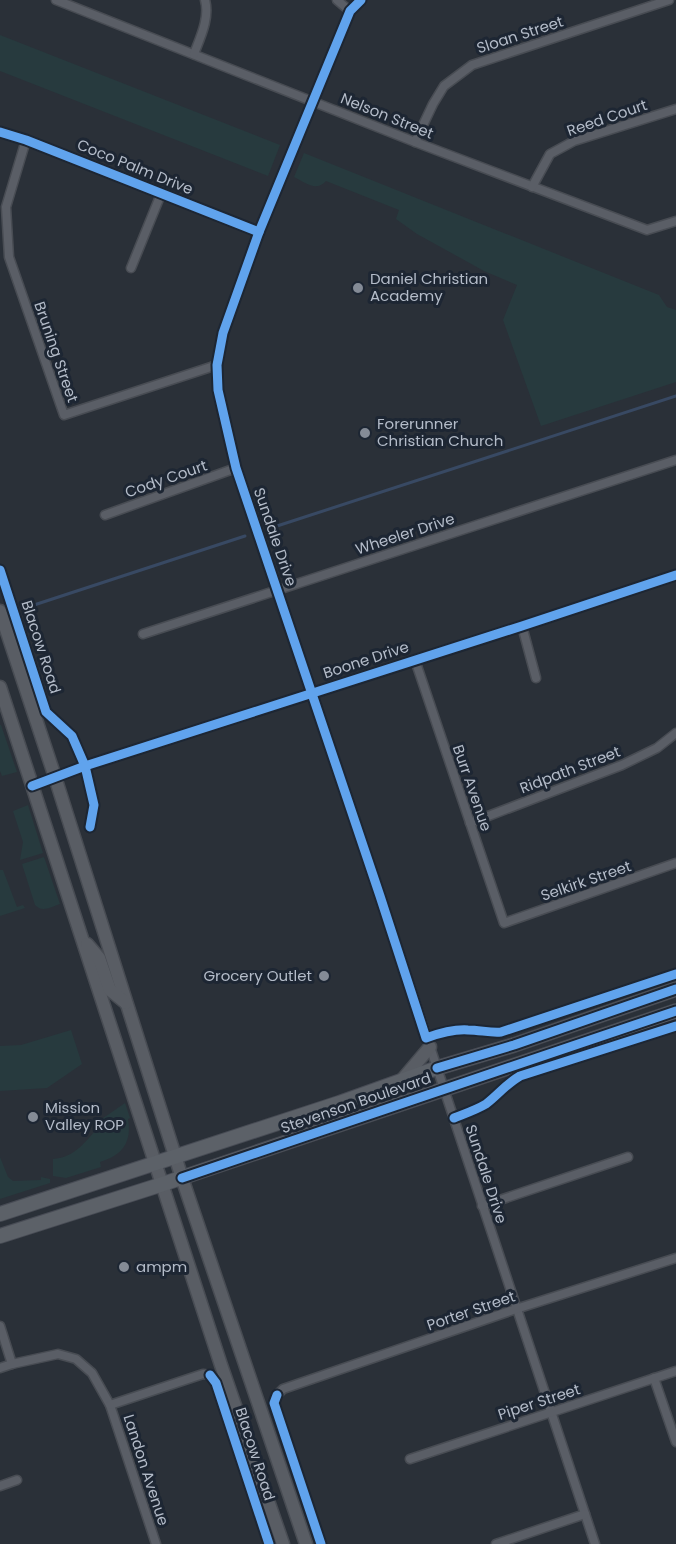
<svg xmlns="http://www.w3.org/2000/svg" width="676" height="1544" viewBox="0 0 676 1544" font-family="Poppins,sans-serif">
<style>
.green{fill:#273a3e}
.lines{fill:none;stroke-linecap:round;stroke-linejoin:round}
.stream{stroke:#384963;stroke-width:3}
.street-casing{stroke:#484c53;stroke-width:11}
.secondary-casing{stroke:#484c53;stroke-width:15}
.primary-casing{stroke:#484c55;stroke-width:16}
.street{stroke:#5a5e66;stroke-width:8}
.secondary{stroke:#595d64;stroke-width:12}
.primary{stroke:#5c6168;stroke-width:14}
.cycleway-casing{stroke:#1d2633;stroke-width:13}
.cycleway{stroke:#60a3ed;stroke-width:9}
.poi-dot{fill:#848b96;stroke:#1d2633;stroke-width:2}
.labels{text-anchor:middle;stroke-width:6;stroke-linejoin:round;paint-order:stroke}
.street-label{font-size:15px;fill:#b4bcc9;stroke:#1d2633}
.poi-label{font-size:15px;fill:#b4bcc9;stroke:#1d2633;text-anchor:start}
</style>
<rect width="100%" height="100%" fill="#2a3038"/>
<g class="green">
<polygon points="0,35 280,145 268,176 0,71"/>
<path d="M304,153L659,295L667,307L676,310V382L541,426L503,320L517,285L484,271L417,234L396,219L399,210L326,181C316,192 306,183 294,177Z"/>
<polygon points="0,725 1,725 17,772 2,776 0,771"/>
<polygon points="28,805 43,853 20,860 23,842 13,811"/>
<path d="M44,857L60,904C51,907 42,913 35,905L22,864Z"/>
<polygon points="0,870 3,870 17,907 23,905 25,908 0,916"/>
<polygon points="71,1030 82,1064 47,1088 0,1091 0,1046 21,1045"/>
<path d="M125,1103L130,1118L128,1119C132,1142 123,1155 100,1162L101,1167L66,1178L53,1176V1159C75,1158 87,1140 101,1124L99,1121Z"/>
<polygon points="0,1157 8,1177 13,1181 41,1180 41,1177 50,1179 50,1183 0,1199"/>
</g>
<g class="lines">
<g class="stream">
<polyline points="274,527 676,396"/>
<polyline points="34,605 245,536"/>
</g>
<g class="street-casing">
<g id="street">
<polyline points="56,0 415,142 647,230 676,221"/>
<polyline points="337,0 350,11"/>
<polyline points="361,0 350,11 259,232 223,333 217,365 218,390 236,468 380,896 595,1544"/>
<path d="M194,54C200,38 210,18 205,0"/>
<polyline points="0,132 26,140 259,232"/>
<polyline points="26,140 6,207 9,257 64,415 217,365"/>
<polyline points="415,142 433,104 444,86 472,65 669,0"/>
<polyline points="532,187 550,154 574,141 676,109"/>
<polyline points="131,268 161,194"/>
<polyline points="105,515 236,468"/>
<polyline points="0,570 46,712 72,736 85,766 94,805 90,827"/>
<polyline points="522,626 536,678"/>
<polyline points="143,634 676,460"/>
<polyline points="415,660 504,923 676,863"/>
<polyline points="32,786 85,766 522,626 676,575"/>
<polyline points="470,823 622,765 657,748 676,733"/>
<path d="M426,1038C440,1033 454,1029 468,1030C480,1030 490,1033 501,1032L676,974"/>
<path d="M454,1118C464,1114 476,1110 486,1104C498,1095 506,1084 520,1076L676,1026"/>
<polyline points="482,1206 628,1157"/>
<polyline points="0,1326 12,1364"/>
<polyline points="0,1368 12,1364 58,1354 76,1359 92,1373 110,1405 156,1544"/>
<polyline points="654,1378 676,1442"/>
<polyline points="110,1405 203,1374 210,1375 216,1383 269,1544"/>
<polyline points="410,1459 676,1371"/>
<polyline points="0,1486 17,1480"/>
<polyline points="321,1544 274,1403 277,1395 283,1389 516,1309 676,1258"/>
<polyline points="496,1544 585,1514"/>
</g>
</g>
<g class="secondary-casing">
<g id="secondary">
<polyline points="0,611 55,777 182,1178 306,1544"/>
<polyline points="0,687 221,1365 283,1544"/>
<polyline points="87,944 99,958 110,990 126,1003"/>
<polyline points="402,1080 430,1047"/>
</g>
</g>
<g class="primary-casing">
<g id="primary">
<polyline points="0,1214 339,1103 437,1068 514,1045 676,989"/>
<polyline points="0,1236 163,1184 676,1011"/>
</g>
</g>
<use href="#street" class="street"/>
<use href="#secondary" class="secondary"/>
<use href="#primary" class="primary"/>
<g class="cycleway-casing">
<g id="cycleway">
<path d="M361,0L350,11L259,232L223,333L217,365L218,390L236,468L380,896L426,1038C440,1033 454,1029 468,1030C480,1030 490,1033 501,1032L676,974"/>
<polyline points="0,132 26,140 259,232"/>
<polyline points="0,570 46,712 72,736 85,766 94,805 90,827"/>
<polyline points="32,786 85,766 522,626 676,575"/>
<polyline points="437,1068 514,1045 676,989"/>
<path d="M454,1118C464,1114 476,1110 486,1104C498,1095 506,1084 520,1076L676,1026"/>
<polyline points="182,1178 676,1011"/>
<polyline points="210,1375 216,1383 269,1544"/>
<polyline points="277,1395 274,1403 321,1544"/>
</g>
</g>
<use href="#cycleway" class="cycleway"/>
</g>
<g class="poi-dot">
<circle cx="358" cy="288" r="6"/>
<circle cx="365" cy="433" r="6"/>
<circle cx="324" cy="976" r="6"/>
<circle cx="33" cy="1117" r="6"/>
<circle cx="124" cy="1267" r="6"/>
</g>
<g class="labels">
<g class="street-label">
<text transform="translate(520 35) rotate(-18)" y="5">Sloan Street</text>
<text transform="translate(387 116) rotate(22)" y="5">Nelson Street</text>
<text transform="translate(607 118) rotate(-19)" y="5">Reed Court</text>
<text transform="translate(135 167) rotate(22)" y="5">Coco Palm Drive</text>
<text transform="translate(56 352) rotate(71)" y="5">Bruning Street</text>
<text transform="translate(166 479) rotate(-19)" y="5">Cody Court</text>
<text transform="translate(405 534) rotate(-18)" y="5">Wheeler Drive</text>
<text transform="translate(275 537) rotate(71)" y="5">Sundale Drive</text>
<text transform="translate(41 647) rotate(72)" y="5">Blacow Road</text>
<text transform="translate(366 660) rotate(-18)" y="5">Boone Drive</text>
<text transform="translate(570 770) rotate(-21)" y="5">Ridpath Street</text>
<text transform="translate(472 788) rotate(71)" y="5">Burr Avenue</text>
<text transform="translate(586 881) rotate(-19)" y="5">Selkirk Street</text>
<text transform="translate(356 1103) rotate(-19)" y="5">Stevenson Boulevard</text>
<text transform="translate(486 1174) rotate(72)" y="5">Sundale Drive</text>
<text transform="translate(471 1311) rotate(-19)" y="5">Porter Street</text>
<text transform="translate(539 1402) rotate(-18)" y="5">Piper Street</text>
<text transform="translate(255 1454) rotate(72)" y="5">Blacow Road</text>
<text transform="translate(146 1470) rotate(72)" y="5">Landon Avenue</text>
</g>
<g class="poi-label">
<text x="370" y="284">Daniel Christian<tspan x="370" dy="17">Academy</tspan></text>
<text x="377" y="429">Forerunner<tspan x="377" dy="17">Christian Church</tspan></text>
<text x="312" y="981" text-anchor="end">Grocery Outlet</text>
<text x="45" y="1113">Mission<tspan x="45" dy="17">Valley ROP</tspan></text>
<text x="136" y="1272">ampm</text>
</g>
</g>
</svg>
